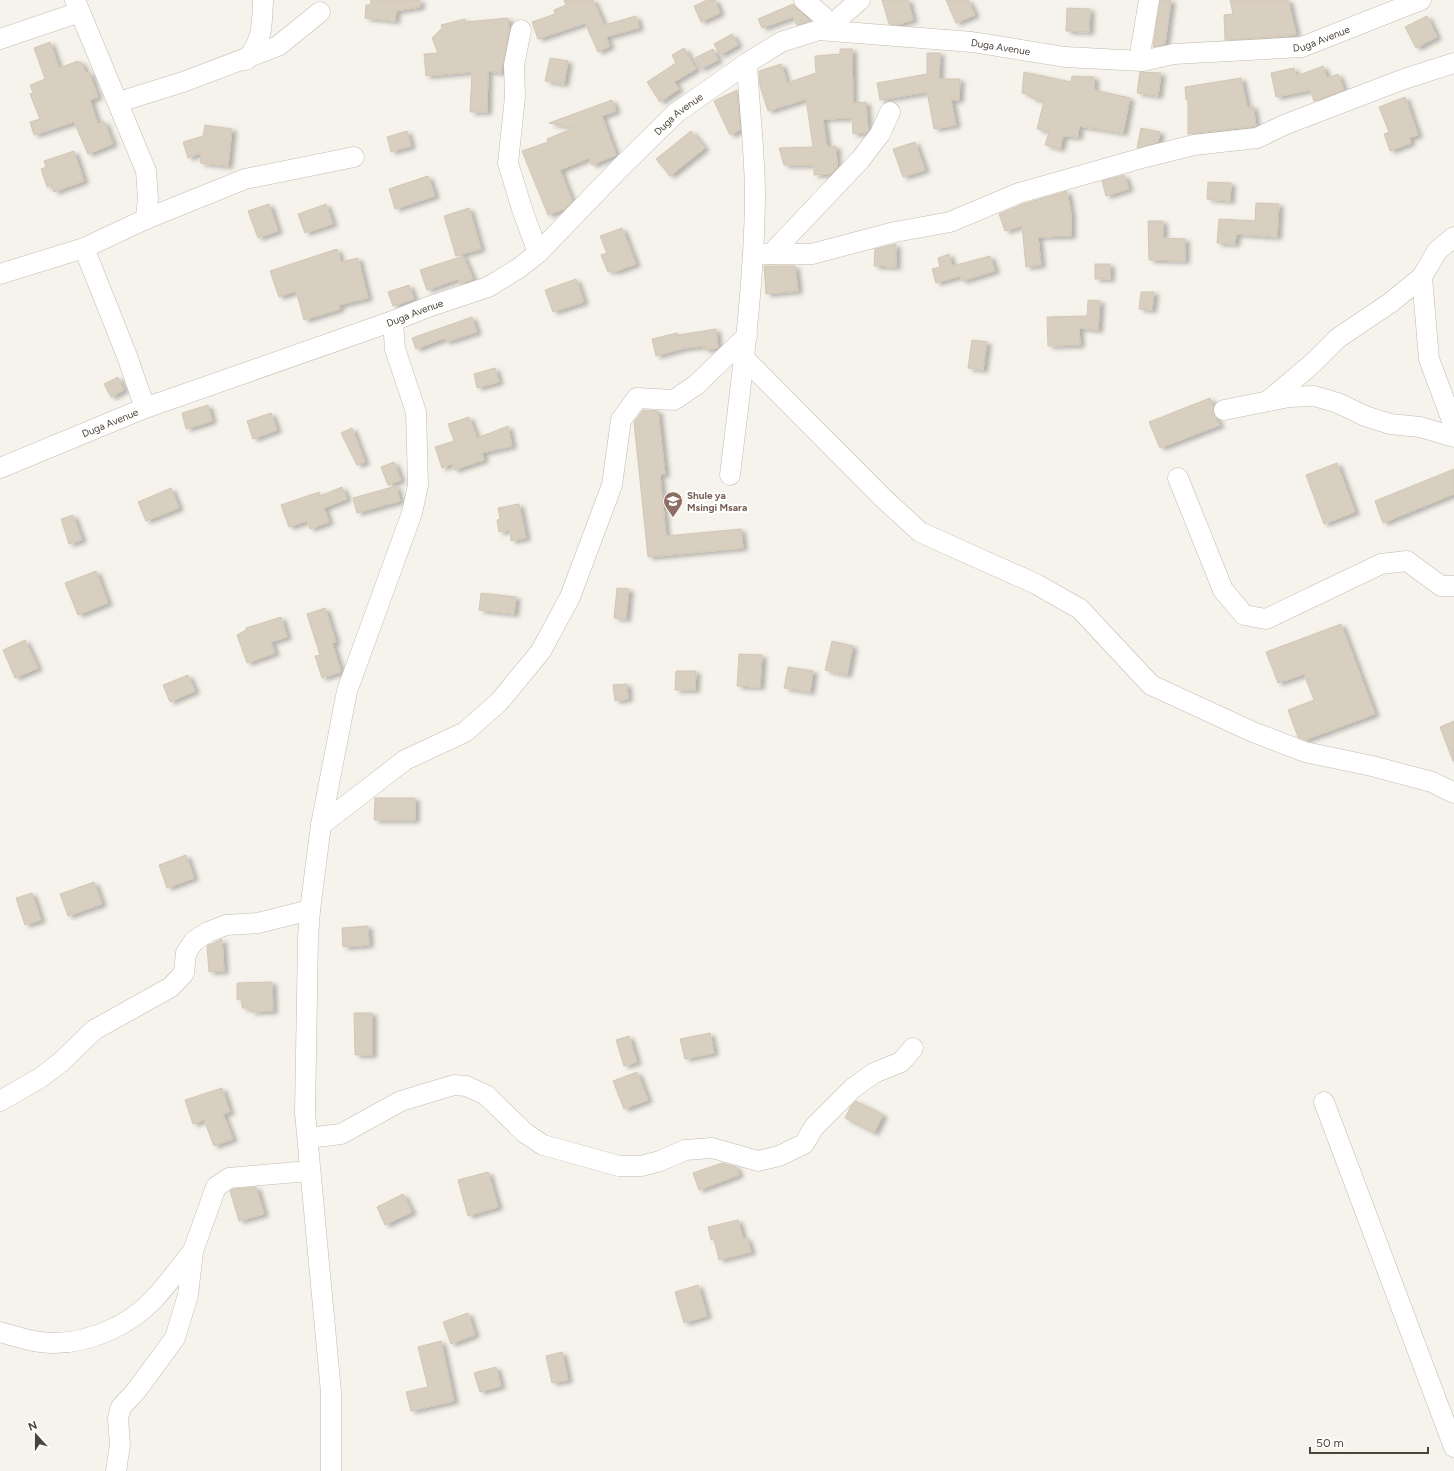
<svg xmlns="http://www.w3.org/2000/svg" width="1454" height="1471" viewBox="0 0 1454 1471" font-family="Figtree,sans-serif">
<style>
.building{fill:#d8cfc1;stroke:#d3c7b4;filter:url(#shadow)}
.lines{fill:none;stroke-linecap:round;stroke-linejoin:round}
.minor-casing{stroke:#c2bbae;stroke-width:21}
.minor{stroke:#fff;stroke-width:20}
.labels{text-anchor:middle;stroke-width:4;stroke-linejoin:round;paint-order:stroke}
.street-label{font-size:10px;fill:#4b4439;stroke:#fff}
.education-label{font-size:10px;font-weight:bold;fill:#785e54;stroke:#fff;text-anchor:start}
</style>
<defs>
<filter id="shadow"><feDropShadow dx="4.5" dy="2.5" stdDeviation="2" flood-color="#0004"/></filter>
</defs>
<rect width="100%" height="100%" fill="#f6f3ec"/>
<g class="building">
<polygon points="371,0 420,0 420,7 396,11 395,21 365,18 366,5 370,5"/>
<polygon points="564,0 593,0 604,25 636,16 639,28 606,37 610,46 598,52 585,23 538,39 532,22 555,14 554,10 566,5"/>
<polygon points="707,0 715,0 720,13 701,22 694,6"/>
<polygon points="882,0 908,0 913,20 896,25 889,24"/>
<polygon points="946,0 968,0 975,15 956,23"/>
<polygon points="1160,0 1171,0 1165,44 1153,47"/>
<polygon points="1230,0 1288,0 1296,34 1287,36 1225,40 1224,15 1233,14"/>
<polygon points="793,4 810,21 797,25 793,17 762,28 758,19"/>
<polygon points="1067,8 1090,9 1089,32 1066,31"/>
<polygon points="1427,16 1437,37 1416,48 1405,27"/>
<polygon points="508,18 509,31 501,73 488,71 487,112 470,112 472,72 426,76 424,54 438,53 432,38 442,28 441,25 465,19 466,22"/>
<polygon points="732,34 738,45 720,55 714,44"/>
<polygon points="50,42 59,68 78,61 79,63 81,62 86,73 89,72 98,97 90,100 98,124 104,121 113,144 88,154 74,122 34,135 30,122 40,119 30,94 33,93 30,85 45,79 34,48"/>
<polygon points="684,48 696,69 674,82 679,89 660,102 647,82 676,63 672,55"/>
<polygon points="713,49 718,60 700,69 695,58"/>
<polygon points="840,49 852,49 853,103 866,102 868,131 866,133 853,134 852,118 823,119 827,147 836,146 837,167 831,174 814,175 814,165 784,165 779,148 813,147 806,99 768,111 760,86 759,71 781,64 787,83 816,73 815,56 840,54"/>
<polygon points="927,53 940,53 939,79 960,79 959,100 951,100 956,125 934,129 927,92 880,100 877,83 927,74"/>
<polygon points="550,58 568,61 564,84 545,81"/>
<polygon points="1323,66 1327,78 1338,74 1344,90 1314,101 1310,90 1276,97 1271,73 1294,68 1296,76"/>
<polygon points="1024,72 1071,82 1072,76 1094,77 1094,90 1130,98 1123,133 1079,126 1078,137 1063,136 1060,149 1045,145 1049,132 1037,129 1044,101 1031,98 1032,95 1022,93"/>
<polygon points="1140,72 1161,73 1158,96 1137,93"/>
<polygon points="1241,78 1247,107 1253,106 1256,126 1188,134 1188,99 1186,100 1185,87"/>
<polygon points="737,90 740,130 730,135 714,101"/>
<polygon points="1405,97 1418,135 1409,138 1411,143 1390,151 1384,134 1389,132 1379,107"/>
<polygon points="612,100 616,111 602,116 616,155 592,165 589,158 560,170 572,201 566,208 548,215 522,151 548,142 547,139 574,128 549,123"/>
<polygon points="205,125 232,129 228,166 200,163 201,153 188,158 183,142 203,136"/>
<polygon points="1141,128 1160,132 1158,142 1137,148"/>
<polygon points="407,131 411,146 391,152 387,137"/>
<polygon points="691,131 705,148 670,176 656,159"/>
<polygon points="915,142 925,170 903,177 893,149"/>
<polygon points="74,151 84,181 54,192 52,185 47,187 41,169 46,167 44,161"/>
<polygon points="1124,175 1129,189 1106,196 1102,181"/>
<polygon points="428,176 435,196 395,209 389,189"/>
<polygon points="1208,182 1231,183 1230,201 1207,199"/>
<polygon points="1067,191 1071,214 1071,236 1038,237 1041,265 1026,267 1022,226 1005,231 999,214 1023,204"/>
<polygon points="1256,203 1279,204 1277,237 1236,234 1235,244 1217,243 1219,219 1255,221"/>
<polygon points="269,204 278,231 258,238 248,211"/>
<polygon points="326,204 333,224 305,233 298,214"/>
<polygon points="469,208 481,249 456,256 444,216"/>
<polygon points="1148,221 1163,221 1163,238 1185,239 1185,261 1149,260"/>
<polygon points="622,228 636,264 614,272 613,270 608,272 601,255 607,253 600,236"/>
<polygon points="896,244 896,267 874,266 875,249"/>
<polygon points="337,249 341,262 358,258 368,298 339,305 340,309 304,320 296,291 279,297 270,271"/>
<polygon points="949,254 952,266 990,256 995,271 962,281 960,276 936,283 932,269 940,267 938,258"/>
<polygon points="463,256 473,279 460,284 458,279 427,290 420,270"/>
<rect x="1095" y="264" width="15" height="15"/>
<polygon points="764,266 795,266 798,291 766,294"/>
<polygon points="576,279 584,302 553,312 545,290"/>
<polygon points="409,285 414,299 393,306 388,292"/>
<polygon points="1141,292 1154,292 1152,310 1139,309"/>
<polygon points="1088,300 1100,301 1098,330 1079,328 1080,345 1048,346 1047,317 1087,316"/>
<polygon points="472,317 477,332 446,342 445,338 416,349 412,338"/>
<polygon points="716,329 718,348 705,350 704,346 685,348 656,356 652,339 677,333 678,335"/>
<polygon points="972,340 987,342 983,370 968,368"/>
<polygon points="495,368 499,382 477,388 474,374"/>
<polygon points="118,377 124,390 111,397 104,384"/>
<polygon points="1210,398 1213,406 1213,413 1220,425 1160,448 1149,422"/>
<polygon points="208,405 212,421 186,429 182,413"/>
<polygon points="643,410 658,411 665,474 660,475 666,536 741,529 743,548 648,557 634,422"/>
<polygon points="271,413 277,430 253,439 247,421"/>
<polygon points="469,417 477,438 508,426 512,446 482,453 484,460 454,470 452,464 442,468 435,447 454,441 448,424"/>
<polygon points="352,428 365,462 357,465 341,433"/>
<polygon points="394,462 401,480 388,485 381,467"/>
<polygon points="1337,463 1355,512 1324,524 1306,475"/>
<polygon points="1454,469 1454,494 1383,523 1375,501"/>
<polygon points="396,486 400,501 357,513 353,498"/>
<polygon points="342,487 347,499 324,508 329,522 310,529 307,521 289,527 281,505 319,492 320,496"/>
<polygon points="171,488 179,508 146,521 138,502"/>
<polygon points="519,504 526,538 511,541 510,530 499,532 497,520 500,519 498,508"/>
<polygon points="73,515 82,540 69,544 61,519"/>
<polygon points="96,571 108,603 78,615 65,583"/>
<polygon points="617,588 629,589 626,619 614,618"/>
<polygon points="481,593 516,597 514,614 479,610"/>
<polygon points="325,608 336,642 332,643 341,672 322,678 315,656 320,655 307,614"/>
<polygon points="281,617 287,637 271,642 275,653 247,663 237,635 246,630 246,628"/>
<polygon points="1341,624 1375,714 1305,740 1298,737 1288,710 1314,700 1304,674 1278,683 1266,652"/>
<polygon points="25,640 38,668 15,678 3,650"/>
<polygon points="832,641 853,646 847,675 825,670"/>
<polygon points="739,654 762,655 760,687 737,686"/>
<polygon points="788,667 813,671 810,692 784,688"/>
<polygon points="676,671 696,671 695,690 675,690"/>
<polygon points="188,675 195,691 170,702 163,685"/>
<polygon points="627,684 628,699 615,701 613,685"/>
<polygon points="1454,721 1454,761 1453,761 1440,727"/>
<polygon points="375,798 415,798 415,820 374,820"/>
<polygon points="186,855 194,878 167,888 159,865"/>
<polygon points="94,882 102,904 68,916 60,894"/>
<polygon points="32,893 41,920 25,925 16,898"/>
<polygon points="368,926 369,945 343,947 342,928"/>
<polygon points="222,939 224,971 209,972 207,946"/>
<polygon points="272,982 273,1011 251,1012 251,1008 242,1008 242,999 237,1000 237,983"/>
<polygon points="354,1013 372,1013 372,1055 355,1055"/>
<polygon points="710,1033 714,1053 685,1059 680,1039"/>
<polygon points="629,1036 637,1062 624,1066 616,1040"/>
<polygon points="637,1072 648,1100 624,1109 613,1081"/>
<polygon points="222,1088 230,1112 223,1114 233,1139 214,1146 204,1120 193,1124 185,1100"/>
<polygon points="856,1101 883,1115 874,1133 845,1118 851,1106"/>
<polygon points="722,1163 736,1167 739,1175 699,1190 693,1173"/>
<polygon points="488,1172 498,1207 468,1216 458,1180"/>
<polygon points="256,1187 264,1214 239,1221 230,1191 233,1189"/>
<polygon points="403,1194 412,1212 385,1225 377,1207"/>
<polygon points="738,1220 743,1239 747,1238 751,1252 719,1260 714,1239 711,1240 708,1227"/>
<polygon points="698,1285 707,1316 684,1323 675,1292"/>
<polygon points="468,1313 475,1335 451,1344 443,1322"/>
<polygon points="441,1341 454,1401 411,1411 406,1392 428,1387 418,1347"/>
<polygon points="562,1352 568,1380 552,1383 546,1356"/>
<polygon points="496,1367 501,1386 480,1392 474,1373"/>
</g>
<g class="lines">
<g class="minor-casing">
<g id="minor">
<polyline points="75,0 146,171 148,198 146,219"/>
<polyline points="804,0 832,24"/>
<polyline points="521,30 514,65 515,97 508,163 522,209 538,253"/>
<polyline points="819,30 832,24 860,0"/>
<polyline points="0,39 80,12"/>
<path d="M246,60C263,41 262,24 263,0"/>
<polyline points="1142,61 1141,48 1149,0"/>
<polyline points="119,102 183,82 278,46 320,12"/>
<polyline points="1454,237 1437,251 1422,277 1429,359 1454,426"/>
<polyline points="84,248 127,356 145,408"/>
<polyline points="753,254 812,254 895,232 950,222 1019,193 1146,157 1194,145 1257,138 1284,125 1404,79 1454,63"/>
<polyline points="771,254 860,160 880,134 890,112"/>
<polyline points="0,274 84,248 146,219 245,179 354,157"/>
<polyline points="744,358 883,498 920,532 1036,584 1080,609 1151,685 1253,732 1305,752 1372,766 1432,782 1454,793"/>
<polyline points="1268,401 1313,363 1338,338 1390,303 1422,277"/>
<polyline points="1224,410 1289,397 1314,396 1338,403 1365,416 1390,424 1420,427 1454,437"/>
<path id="s1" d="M0,468L145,408L393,321L428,307L488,287L519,268L538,253L620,168L676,113L747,63L781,42L819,30L972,42L1065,57L1142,61L1174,54L1302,47L1421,0"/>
<path d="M730,475C741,382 754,290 755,197C755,152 749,107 747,63"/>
<polyline points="1178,478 1223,590 1244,615 1266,619 1381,564 1407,561 1441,586 1454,586"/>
<polyline points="321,825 405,760 465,732 499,702 541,651 570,597 612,485 621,420 637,398 674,400 696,385 747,336"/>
<polyline points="0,1101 40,1078 61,1062 94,1030 171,987 184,973 186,953 194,941 208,932 226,925 258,923 310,910"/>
<polyline points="1324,1102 1454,1447"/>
<polyline points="308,1138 341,1134 401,1101 454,1085 466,1086 486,1095 525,1133 543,1145 619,1166 641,1166 660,1161 685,1150 712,1148 758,1161 779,1156 804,1144 814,1127 853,1088 874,1073 901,1062 913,1048"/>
<path d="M0,1332C17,1337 35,1343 54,1343C90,1343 130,1325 154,1299C168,1284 180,1267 193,1251"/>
<polyline points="116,1471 120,1445 118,1418 121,1407 136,1391 175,1338 188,1295 193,1251 216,1187 229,1178 309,1171"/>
<polyline points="331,1471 331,1392 305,1113 308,938 310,910 321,825 347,691 412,513 418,485 416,412 395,349 393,321"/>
</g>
</g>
<use href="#minor" class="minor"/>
</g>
<defs>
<g id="school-pin" transform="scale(1)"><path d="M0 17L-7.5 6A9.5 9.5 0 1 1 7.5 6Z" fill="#8d6e63" stroke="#fff"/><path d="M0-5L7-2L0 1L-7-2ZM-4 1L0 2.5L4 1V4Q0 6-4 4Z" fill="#fff"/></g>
</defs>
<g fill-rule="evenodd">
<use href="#school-pin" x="673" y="501"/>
</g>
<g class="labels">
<g class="street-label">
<text dy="4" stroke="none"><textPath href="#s1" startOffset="1451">Duga Avenue</textPath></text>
<text dy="4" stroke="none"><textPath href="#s1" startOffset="1127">Duga Avenue</textPath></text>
<text dy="4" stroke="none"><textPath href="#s1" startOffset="779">Duga Avenue</textPath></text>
<text dy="4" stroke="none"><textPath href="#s1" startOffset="443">Duga Avenue</textPath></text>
<text dy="4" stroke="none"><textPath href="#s1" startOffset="119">Duga Avenue</textPath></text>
</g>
<g class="education-label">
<text x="687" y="499">Shule ya<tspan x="687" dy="12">Msingi Msara</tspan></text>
</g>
</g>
<g transform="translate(36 1435) rotate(339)" stroke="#ffffff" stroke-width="3" paint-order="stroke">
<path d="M0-3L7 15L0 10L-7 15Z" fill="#4b4439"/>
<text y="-6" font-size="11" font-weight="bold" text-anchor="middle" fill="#4b4439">N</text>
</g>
<path d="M1310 1447v6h118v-6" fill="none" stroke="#4b4439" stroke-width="2"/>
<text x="1316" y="1447" font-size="12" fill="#4b4439" stroke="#ffffff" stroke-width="3" paint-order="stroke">50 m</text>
</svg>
